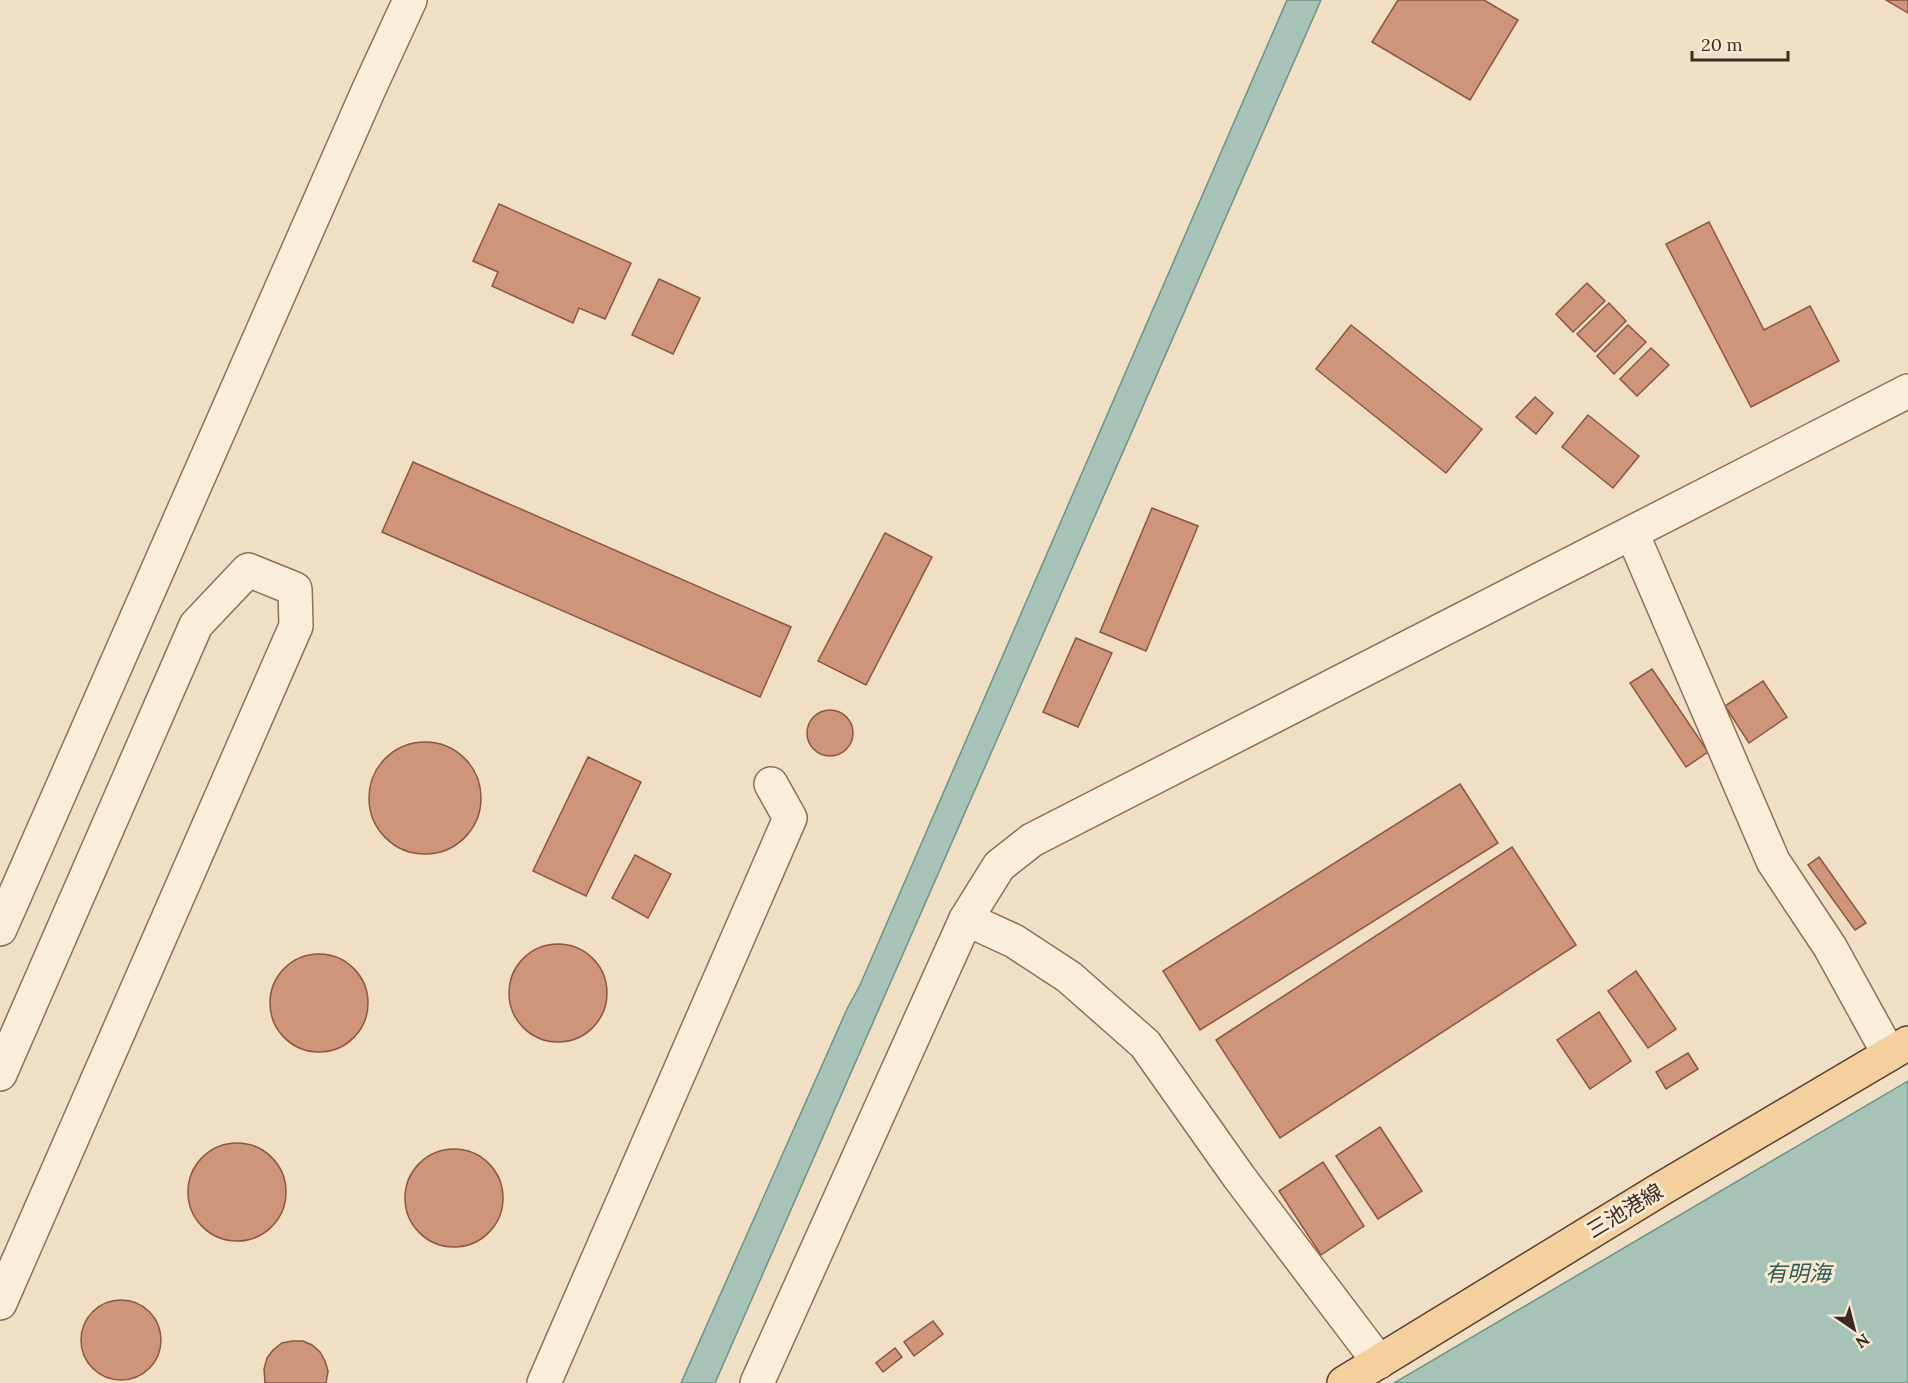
<svg xmlns="http://www.w3.org/2000/svg" width="1908" height="1383" viewBox="0 0 1908 1383" font-family="Lora,'Noto Sans JP',serif">
<style>
.water{fill:#a7c3b8;stroke:#6d9285;stroke-width:1.5}
.building{fill:#cf957a;stroke:#8c563f;stroke-width:1.5}
.lines{fill:none;stroke-linecap:round;stroke-linejoin:round}
.minor-casing{stroke:#8c705a;stroke-width:36}
.major-casing{stroke:#593f2f;stroke-width:36}
.minor{stroke:#faedd9;stroke-width:33}
.major{stroke:#f3d09d;stroke-width:33}
.labels{text-anchor:middle;stroke-width:6;stroke-linejoin:round;paint-order:stroke}
.street-label{font-size:21px;fill:#3b2a1f;stroke:#f7ead5}
.water-label{font-size:22px;font-style:italic;fill:#2e5b54;stroke:#f7ead5}
</style>
<rect width="100%" height="100%" fill="#f0dfc5"/>
<g class="water">
<polygon points="1287,0 1321,0 715,1383 681,1383 847,1009 860,985"/>
<polygon points="1908,1081 1908,1383 1394,1383"/>
</g>
<g class="building">
<polygon points="1398,0 1484,0 1518,20 1470,100 1372,42"/>
<polygon points="1886,0 1908,0 1908,13"/>
<polygon points="499,204 631,263 605,319 579,308 573,323 492,286 498,272 473,261"/>
<polygon points="1709,222 1764,330 1810,306 1839,361 1751,407 1666,244"/>
<polygon points="659,279 700,298 673,354 632,335"/>
<polygon points="1587,283 1605,301 1573,332 1556,314"/>
<polygon points="1609,303 1626,321 1595,352 1577,334"/>
<polygon points="1351,325 1482,429 1446,473 1316,369"/>
<polygon points="1628,325 1646,342 1614,374 1597,356"/>
<polygon points="1651,348 1669,365 1637,396 1620,379"/>
<polygon points="1535,397 1553,413 1536,434 1516,417"/>
<polygon points="1588,415 1639,456 1613,488 1562,447"/>
<polygon points="413,462 791,627 760,697 382,532"/>
<polygon points="1152,508 1198,526 1146,651 1100,632"/>
<polygon points="885,533 932,557 866,685 818,661"/>
<polygon points="1076,638 1112,653 1078,727 1043,712"/>
<polygon points="1652,669 1708,752 1686,767 1630,683"/>
<polygon points="1763,681 1787,717 1749,743 1725,706"/>
<circle cx="830" cy="733" r="23"/>
<circle cx="425" cy="798" r="56"/>
<polygon points="588,757 641,782 586,896 533,871"/>
<polygon points="1460,784 1498,843 1200,1030 1163,971"/>
<polygon points="1512,847 1576,945 1280,1138 1216,1040"/>
<polygon points="635,855 671,874 648,918 612,898"/>
<polygon points="1819,857 1866,923 1855,930 1808,865"/>
<circle cx="558" cy="993" r="49"/>
<circle cx="319" cy="1003" r="49"/>
<polygon points="1636,971 1676,1029 1648,1048 1608,991"/>
<polygon points="1599,1012 1631,1061 1590,1089 1557,1040"/>
<polygon points="1688,1053 1698,1069 1666,1089 1656,1072"/>
<polygon points="1380,1127 1422,1191 1378,1219 1336,1156"/>
<circle cx="237" cy="1192" r="49"/>
<circle cx="454" cy="1198" r="49"/>
<polygon points="1323,1162 1364,1226 1321,1255 1279,1191"/>
<circle cx="121" cy="1340" r="40"/>
<polygon points="933,1321 943,1334 914,1356 904,1342"/>
<polygon points="292,1341 303,1341 312,1345 320,1352 325,1361 328,1371 326,1383 265,1383 264,1369 267,1358 273,1350 282,1343"/>
<polygon points="895,1348 902,1357 883,1372 876,1363"/>
</g>
<g class="lines">
<g class="minor-casing">
<g id="minor">
<polyline points="1632,533 1773,861 1830,947 1889,1054"/>
<polyline points="966,919 1014,941 1069,977 1145,1044 1239,1177 1379,1362"/>
<polyline points="0,929 369,89 410,0"/>
<polyline points="0,1074 196,625 248,570 295,589 296,626 0,1303"/>
<polyline points="544,1383 790,818 771,784"/>
<polyline points="757,1383 966,919 999,866 1032,840 1908,391"/>
</g>
</g>
<g class="major-casing">
<polyline id="major" points="1344,1383 1661,1189 1908,1043"/>
</g>
<use href="#minor" class="minor"/>
<use href="#major" class="major"/>
</g>
<g class="labels">
<g class="street-label">
<text transform="translate(1625 1211) rotate(-31)" y="7">三池港線</text>
</g>
<g class="water-label">
<text x="1798" y="1281">有明海</text>
</g>
</g>
<g transform="translate(1854 1329) rotate(145)" stroke="#f7ead5" stroke-width="4.5" paint-order="stroke">
<path d="M0-4.5L10 22L0 15L-10 22Z" fill="#3b2a1f"/>
<text y="-9" font-size="16" font-weight="bold" text-anchor="middle" fill="#3b2a1f">N</text>
</g>
<path d="M1692 51v9h96v-9" fill="none" stroke="#3b2a1f" stroke-width="3"/>
<text x="1701" y="51" font-size="18" fill="#3b2a1f" stroke="#f7ead5" stroke-width="4.5" paint-order="stroke">20 m</text>
</svg>
